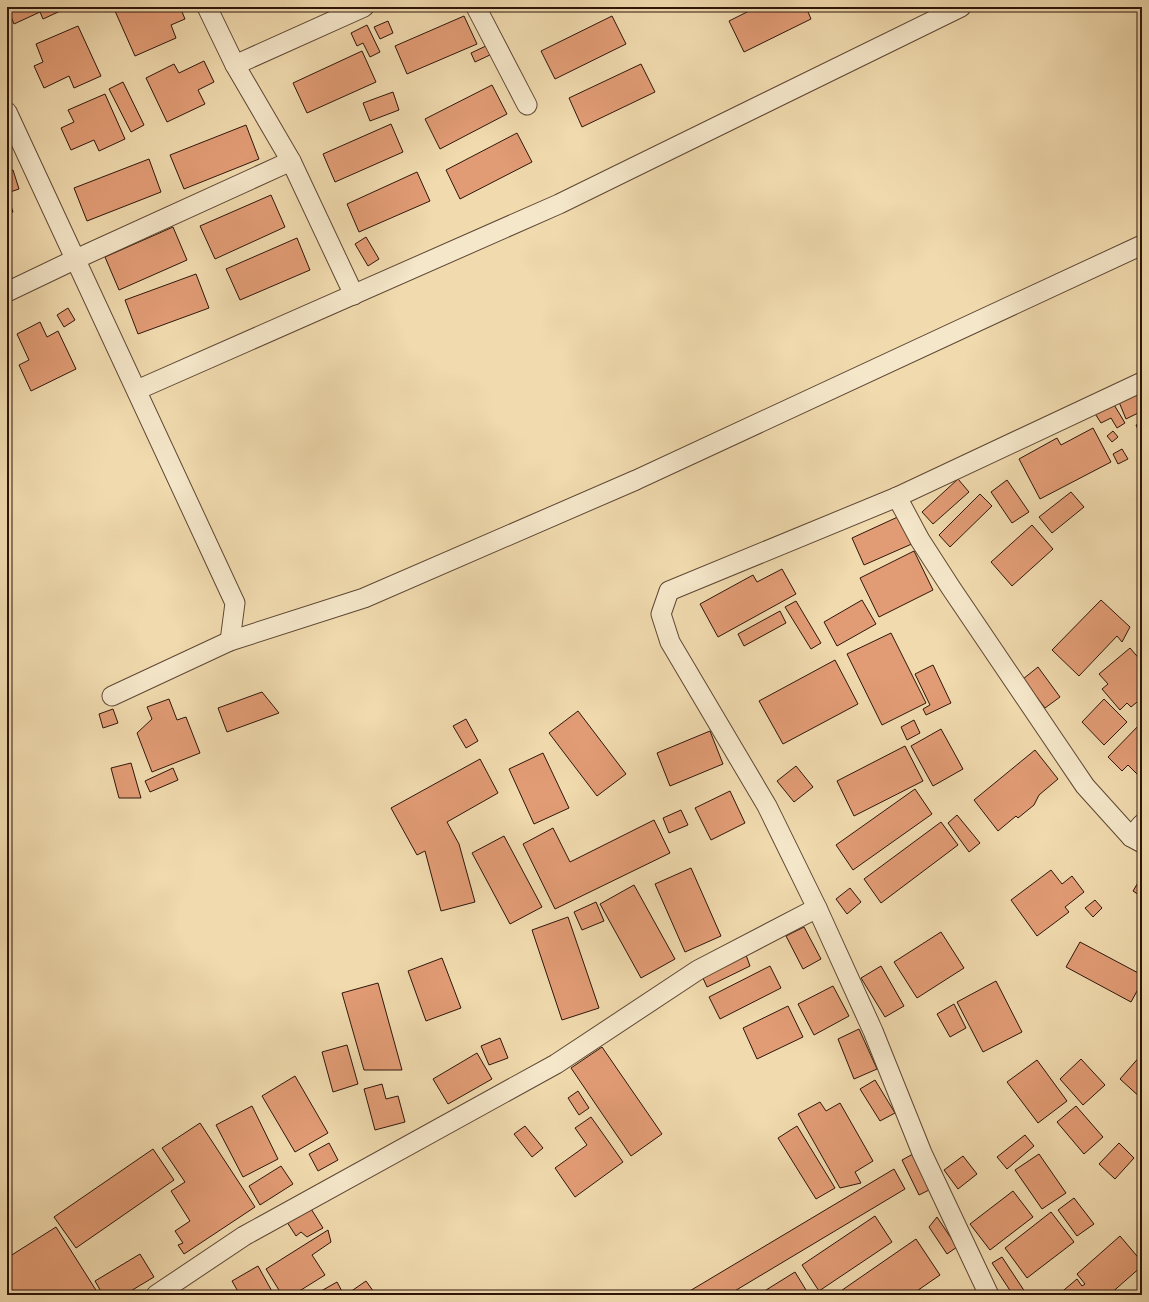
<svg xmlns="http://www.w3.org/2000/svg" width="1149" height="1302" viewBox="0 0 1149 1302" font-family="'IM FELL Great Primer',serif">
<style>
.building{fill:#e29c75;stroke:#2e160a}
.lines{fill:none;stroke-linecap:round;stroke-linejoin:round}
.street-casing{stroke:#5e4733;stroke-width:21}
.street{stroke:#f5e7ca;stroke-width:19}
</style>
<rect width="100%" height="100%" fill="#f0daae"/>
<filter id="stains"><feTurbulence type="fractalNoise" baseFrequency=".005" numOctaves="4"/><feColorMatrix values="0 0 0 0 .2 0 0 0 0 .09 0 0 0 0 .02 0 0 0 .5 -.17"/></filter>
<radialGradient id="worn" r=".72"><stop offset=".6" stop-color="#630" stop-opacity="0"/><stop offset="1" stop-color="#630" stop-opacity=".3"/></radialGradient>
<g class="building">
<polygon points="7,7 69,7 43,19 40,12 14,24"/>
<polygon points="124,7 153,7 154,9 159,7 180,7 185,19 171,25 176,38 135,56 115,11"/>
<polygon points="757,7 806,7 811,19 744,52 729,21"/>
<polygon points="464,16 477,44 407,74 395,46"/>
<polygon points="612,16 626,44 555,79 541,51"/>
<polygon points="388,21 393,33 380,39 374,27"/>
<polygon points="367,25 380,52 370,57 363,43 357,46 351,33"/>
<polygon points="78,26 101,76 74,88 69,76 44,88 34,66 43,62 36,44"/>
<polygon points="488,45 492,54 475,62 471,53"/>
<polygon points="362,51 376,82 307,113 293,83"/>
<polygon points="204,61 214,82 198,90 205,104 167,122 146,78 174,64 179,73"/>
<polygon points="641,64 655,92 582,127 569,98"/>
<polygon points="123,82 144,125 131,132 109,89"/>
<polygon points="492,85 507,114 440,149 425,119"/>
<polygon points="393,92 399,110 370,121 363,103"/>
<polygon points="105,94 125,139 99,151 94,140 71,150 61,128 74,122 68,110"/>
<polygon points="391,124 403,152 335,182 323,154"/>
<polygon points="246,125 259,159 184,189 170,155"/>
<polygon points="517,133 532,162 460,199 446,170"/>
<polygon points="149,159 161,192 87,221 74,188"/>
<polygon points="13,170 19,189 7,193 7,172"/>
<polygon points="417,172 430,201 359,232 347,204"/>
<polygon points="7,194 13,212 7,214"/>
<polygon points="271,195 285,227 215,259 200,226"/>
<polygon points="173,227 187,260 119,290 105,257"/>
<polygon points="366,237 379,259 368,266 355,244"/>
<polygon points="297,238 310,270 240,300 226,269"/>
<polygon points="196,274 209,308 138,334 125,300"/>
<polygon points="68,308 75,320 64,327 57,315"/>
<polygon points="40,322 47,337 58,331 76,369 31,391 19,365 29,360 17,334"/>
<polygon points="1142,391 1142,411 1126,419 1119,402"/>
<polygon points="1110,398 1125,423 1117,428 1111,418 1101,423 1092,409"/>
<polygon points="1142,423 1142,438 1136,425"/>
<polygon points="1093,428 1111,462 1040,499 1019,459 1057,438 1061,445"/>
<polygon points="1113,431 1118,437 1112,442 1107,436"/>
<polygon points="1122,449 1128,459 1118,464 1113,454"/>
<polygon points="958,479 969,492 933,524 922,512"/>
<polygon points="1007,480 1029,512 1012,523 991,492"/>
<polygon points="1071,492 1084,507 1052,533 1039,517"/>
<polygon points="980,494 992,506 950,547 939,535"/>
<polygon points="902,515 914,543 864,565 852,538"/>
<polygon points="1032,525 1053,549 1012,586 991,562"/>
<polygon points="914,551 933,590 879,617 860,578"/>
<polygon points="782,569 796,594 718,637 700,604 753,575 757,582"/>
<polygon points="862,600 876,624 837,646 824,622"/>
<polygon points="1101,600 1130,627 1122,642 1117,636 1079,676 1052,650"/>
<polygon points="796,601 821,643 811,649 785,607"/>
<polygon points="780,611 786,623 744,646 738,634"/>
<polygon points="891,633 926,703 882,725 847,654"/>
<polygon points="1130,648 1142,662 1142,698 1131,707 1127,703 1120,710 1102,689 1108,684 1099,674"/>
<polygon points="835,660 858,704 783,744 759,701"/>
<polygon points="933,665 951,703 926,715 923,709 930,705 915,674"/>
<polygon points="1038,667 1060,697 1045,708 1023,679"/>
<polygon points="262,692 279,713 227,732 218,708"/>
<polygon points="169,699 177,720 186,717 200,753 152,772 137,733 152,719 147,707"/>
<polygon points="1104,699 1127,722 1104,745 1082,722"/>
<polygon points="113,709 118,723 103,728 99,714"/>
<polygon points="578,711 626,774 597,796 549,733"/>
<polygon points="466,719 478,741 466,748 453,726"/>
<polygon points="914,720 920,733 907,740 901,727"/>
<polygon points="1142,722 1142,779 1128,765 1122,771 1108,757"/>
<polygon points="941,729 963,769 933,786 911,746"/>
<polygon points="710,731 723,764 670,786 657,753"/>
<polygon points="905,746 923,781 854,816 837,781"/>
<polygon points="1035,750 1058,779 1039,795 1034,805 1018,818 1016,816 998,831 974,800"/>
<polygon points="543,753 569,808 534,824 509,769"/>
<polygon points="480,759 498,793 447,822 459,844 475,902 441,911 425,851 417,855 391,808"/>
<polygon points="131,763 141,798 119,798 111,768"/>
<polygon points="796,766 813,787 794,802 777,781"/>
<polygon points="173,768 178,780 150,792 145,781"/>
<polygon points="915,789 932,814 853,870 836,845"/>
<polygon points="730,791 745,823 711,840 695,808"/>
<polygon points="681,810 688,825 669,833 663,818"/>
<polygon points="957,815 980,843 969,852 948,823"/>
<polygon points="654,820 670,853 555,909 523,844 553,828 570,862"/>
<polygon points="941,822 958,845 881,903 864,879"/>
<polygon points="504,836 542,907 510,924 472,853"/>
<polygon points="691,868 721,936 685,952 655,884"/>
<polygon points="1051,870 1062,884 1072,876 1084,892 1065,907 1069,912 1037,936 1011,900"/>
<polygon points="1142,876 1142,897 1133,891"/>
<polygon points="634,885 675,959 641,978 600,904"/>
<polygon points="850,888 861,902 847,914 836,899"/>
<polygon points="1095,900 1102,908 1093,917 1085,908"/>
<polygon points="596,902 604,921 582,930 574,912"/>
<polygon points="568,917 599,1008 562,1020 532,930"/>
<polygon points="804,927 821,959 803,969 786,936"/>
<polygon points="941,932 964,968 917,998 894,962"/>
<polygon points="1080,942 1142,975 1142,982 1131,1002 1066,967"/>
<polygon points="746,955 750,966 707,987 702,976"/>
<polygon points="442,958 461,1008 426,1021 408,971"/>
<polygon points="770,966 781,988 720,1019 709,997"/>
<polygon points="881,966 904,1006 885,1017 861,978"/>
<polygon points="996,981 1022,1032 983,1052 957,1002"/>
<polygon points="378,983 402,1070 364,1070 342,993"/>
<polygon points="833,986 849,1016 814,1035 798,1004"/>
<polygon points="954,1004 966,1028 950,1037 937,1014"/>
<polygon points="788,1006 803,1037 757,1059 743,1028"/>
<polygon points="859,1029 877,1069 854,1079 838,1039"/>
<polygon points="500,1038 508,1058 489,1065 481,1046"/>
<polygon points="347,1045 358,1084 333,1092 322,1052"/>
<polygon points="602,1047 662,1134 631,1156 571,1068"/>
<polygon points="477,1053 492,1079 448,1104 433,1079"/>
<polygon points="1142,1054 1142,1099 1120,1079"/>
<polygon points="1081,1059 1105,1085 1083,1105 1060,1079"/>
<polygon points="1037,1060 1067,1101 1038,1123 1007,1082"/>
<polygon points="295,1076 328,1133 295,1152 262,1096"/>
<polygon points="875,1080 895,1113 880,1121 860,1089"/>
<polygon points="382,1084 386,1099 398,1096 405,1122 375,1130 364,1089"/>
<polygon points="578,1091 589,1108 579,1115 568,1098"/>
<polygon points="820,1102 826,1111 840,1103 873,1161 855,1172 861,1183 840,1188 798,1114"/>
<polygon points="252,1106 278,1159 243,1177 216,1125"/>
<polygon points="1076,1106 1103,1137 1084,1154 1057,1122"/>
<polygon points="591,1117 623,1162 575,1197 555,1168 587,1145 575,1128"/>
<polygon points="200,1123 255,1207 184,1254 178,1245 183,1243 175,1231 190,1221 171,1191 185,1182 162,1148"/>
<polygon points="525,1126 543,1148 532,1157 514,1134"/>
<polygon points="797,1126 835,1188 816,1199 778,1138"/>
<polygon points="1025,1135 1034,1146 1007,1169 997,1157"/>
<polygon points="329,1143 338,1160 318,1171 309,1154"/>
<polygon points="1119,1143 1134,1158 1115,1179 1099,1164"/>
<polygon points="153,1149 174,1180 76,1248 54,1217"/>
<polygon points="913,1154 931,1189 919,1195 902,1160"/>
<polygon points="1039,1154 1066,1193 1042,1209 1015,1170"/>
<polygon points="963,1156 977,1174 958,1189 944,1170"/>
<polygon points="281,1166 293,1184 260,1205 249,1186"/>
<polygon points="894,1169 905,1189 728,1295 683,1295"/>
<polygon points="1013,1191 1033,1217 990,1250 970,1224"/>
<polygon points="1074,1198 1094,1224 1077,1236 1058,1210"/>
<polygon points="308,1204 323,1228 307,1237 301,1232 296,1236 285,1219"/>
<polygon points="1051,1212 1074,1242 1027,1278 1005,1248"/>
<polygon points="875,1216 892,1242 819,1291 802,1265"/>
<polygon points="937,1217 957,1247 947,1254 929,1227"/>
<polygon points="56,1227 99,1295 7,1295 7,1258"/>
<polygon points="328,1230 331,1242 312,1255 325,1275 293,1295 282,1295 266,1269"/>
<polygon points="1120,1236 1142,1262 1142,1266 1109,1295 1058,1295 1077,1279 1082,1286 1085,1284 1077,1274"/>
<polygon points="916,1239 940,1275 911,1295 835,1295"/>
<polygon points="140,1254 154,1277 124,1295 103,1295 95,1281"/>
<polygon points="1002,1257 1027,1295 1013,1295 992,1263"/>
<polygon points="258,1266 274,1295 240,1295 232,1281"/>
<polygon points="795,1272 809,1295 758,1295"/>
<polygon points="366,1281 376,1295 352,1295 350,1292"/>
<polygon points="337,1282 344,1295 314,1295"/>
</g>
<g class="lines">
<g class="street-casing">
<g id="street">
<polyline points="207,7 235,65 291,161 354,295"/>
<polyline points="476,7 527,105"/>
<polyline points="235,65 364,7"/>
<polyline points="7,112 235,603 230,641 112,696"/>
<polyline points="7,292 76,259 291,161"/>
<polyline points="137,390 559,204 961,7"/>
<polyline points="897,497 920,540 951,588 1085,786 1131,837 1142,843"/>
<polyline points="230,641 364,598 636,480 1142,245"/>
<polyline points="1131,837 1142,824"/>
<polyline points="156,1295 244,1236 556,1064 698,970 817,908"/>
<polyline points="989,1295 922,1153 873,1031 817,908 767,806 670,642 661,614 669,591 897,497 1142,382"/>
</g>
</g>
<use href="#street" class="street"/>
</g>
<rect width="1149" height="1302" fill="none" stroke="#f0daae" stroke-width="24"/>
<rect x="8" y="8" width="1133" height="1286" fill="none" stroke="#2e160a" stroke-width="2"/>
<rect x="12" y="12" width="1125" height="1278" fill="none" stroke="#2e160a"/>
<rect width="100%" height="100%" filter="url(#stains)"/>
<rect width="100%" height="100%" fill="url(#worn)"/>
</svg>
